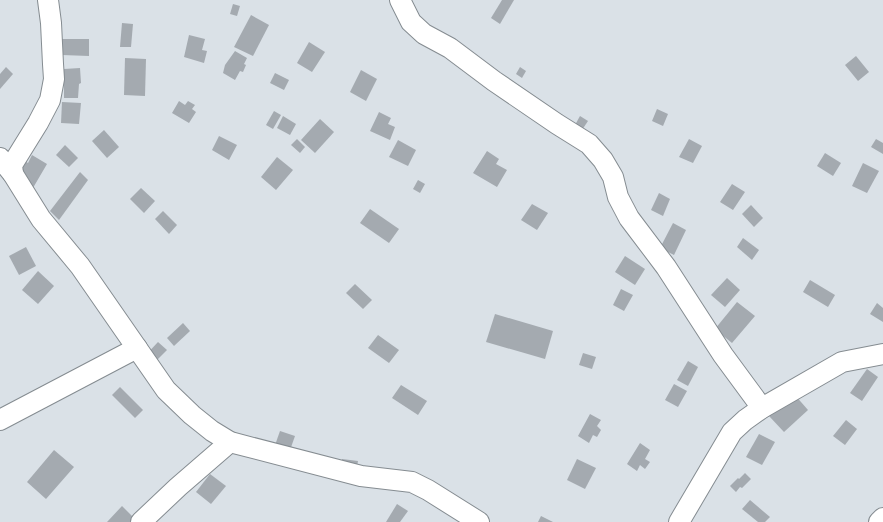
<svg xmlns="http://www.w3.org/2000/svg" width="883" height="522" viewBox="0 0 883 522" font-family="Arial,sans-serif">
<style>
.building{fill:#a4aab0}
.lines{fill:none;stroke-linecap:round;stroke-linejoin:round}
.minor-casing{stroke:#858c91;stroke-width:22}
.minor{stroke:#fff;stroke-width:20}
</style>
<rect width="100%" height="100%" fill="#dae1e7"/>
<g class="building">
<polygon points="502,0 514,0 500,24 491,18"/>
<polygon points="233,4 240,6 237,16 230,14"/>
<polygon points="251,15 269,25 253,56 234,47"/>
<polygon points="122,23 133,24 131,47 120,47"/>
<polygon points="189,35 205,39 202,50 207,51 204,63 184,57"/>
<polygon points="62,39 89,39 89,56 62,55"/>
<polygon points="309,42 325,52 312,72 297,63"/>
<polygon points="235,51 247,58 244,64 246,65 243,72 240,71 235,80 223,73 225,65"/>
<polygon points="856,56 869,72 858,81 845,65"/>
<polygon points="125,58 146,59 145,96 124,95"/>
<polygon points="6,67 13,74 0,89 0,74"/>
<polygon points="520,67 526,71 522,78 516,74"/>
<polygon points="80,68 81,83 79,84 78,98 64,98 64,69"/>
<polygon points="361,70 377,79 366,101 350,92"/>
<polygon points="275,73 289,80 284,90 270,83"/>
<polygon points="179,101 185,105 188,101 195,105 192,109 196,112 189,123 172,113"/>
<polygon points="62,102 81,103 79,124 61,123"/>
<polygon points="657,109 668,114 663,126 652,121"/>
<polygon points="274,111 281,115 273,129 266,125"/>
<polygon points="379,112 391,118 388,124 395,127 390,140 370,131"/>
<polygon points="283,116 296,124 290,135 277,128"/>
<polygon points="580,116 588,121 582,130 575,125"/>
<polygon points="320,119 334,132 315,153 301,140"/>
<polygon points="104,130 119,147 107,158 92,141"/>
<polygon points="219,136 237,145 229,160 212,150"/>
<polygon points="297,139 305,147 300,153 291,145"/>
<polygon points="689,139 702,146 693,163 679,157"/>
<polygon points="876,139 883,143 883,154 871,147"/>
<polygon points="398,140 416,150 408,166 389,157"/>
<polygon points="65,145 78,158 69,167 56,155"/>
<polygon points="487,151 499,159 496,164 507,170 497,187 473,173"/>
<polygon points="825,153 841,163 833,176 817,166"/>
<polygon points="32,155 47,164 30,193 22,171 23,160 28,163"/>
<polygon points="277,157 293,170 276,190 261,177"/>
<polygon points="863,163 879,171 867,193 852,186"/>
<polygon points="80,172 88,180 59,220 50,211"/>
<polygon points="418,180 425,184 420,193 413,189"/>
<polygon points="732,184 745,192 733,210 720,202"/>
<polygon points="141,188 155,201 144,213 130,199"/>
<polygon points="659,193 670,199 663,216 651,210"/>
<polygon points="532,204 548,213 537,230 521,220"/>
<polygon points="751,205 763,218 754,227 742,214"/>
<polygon points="370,209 399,229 389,243 360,223"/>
<polygon points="163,211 177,225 169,234 155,219"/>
<polygon points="673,223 686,230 674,255 660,248"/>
<polygon points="743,238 759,250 752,260 737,247"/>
<polygon points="26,247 36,266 19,275 9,256"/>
<polygon points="625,256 645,269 635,285 615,272"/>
<polygon points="38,271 54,286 38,304 22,290"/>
<polygon points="727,278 740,290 725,307 711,295"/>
<polygon points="810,280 835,295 828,307 803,292"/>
<polygon points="355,284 372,300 363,309 346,293"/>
<polygon points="621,289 633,295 624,311 613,305"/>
<polygon points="737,302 755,316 732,343 715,329"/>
<polygon points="877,303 883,308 883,322 870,314"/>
<polygon points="495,314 553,331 545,359 486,342"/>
<polygon points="183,323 190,331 174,346 167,338"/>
<polygon points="378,335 399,350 389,363 368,348"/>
<polygon points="158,342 167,350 153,364 144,357"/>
<polygon points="583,353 596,357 592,369 579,365"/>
<polygon points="688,361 698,367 688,386 677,380"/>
<polygon points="867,369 878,377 862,401 850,393"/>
<polygon points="674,384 687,391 678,407 665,400"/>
<polygon points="401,385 427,401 418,415 392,398"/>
<polygon points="120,387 143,410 135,418 112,395"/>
<polygon points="794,394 808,410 784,432 769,416"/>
<polygon points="590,414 601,420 597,426 601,430 597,437 593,435 589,443 578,436"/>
<polygon points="846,420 857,429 845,445 833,436"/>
<polygon points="280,431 295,436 289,453 274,448"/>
<polygon points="759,434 775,442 762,465 746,457"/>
<polygon points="640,443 650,450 645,459 650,462 645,469 640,465 637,471 627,464"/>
<polygon points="54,450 74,467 46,499 27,482"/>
<polygon points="342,459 358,461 356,472 341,471"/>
<polygon points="577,459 596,468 585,489 567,480"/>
<polygon points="745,473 751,479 742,488 740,487 736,492 730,486 738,478 739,479"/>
<polygon points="210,474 226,486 211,504 196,492"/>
<polygon points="750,500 770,517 765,522 758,522 742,509"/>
<polygon points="397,504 408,511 400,522 386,522"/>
<polygon points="122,506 134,518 130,522 107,522"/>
<polygon points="541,516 553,522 538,522"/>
</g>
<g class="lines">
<g class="minor-casing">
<g id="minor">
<polyline points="400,0 411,22 424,34 450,48 494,81 557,124 589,144 603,160 613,177 618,197 629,218 666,267 723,355 762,408"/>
<polyline points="0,158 13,174 41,219 80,266 166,390 192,415 212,431 230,442 361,476 412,482 428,490 479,522"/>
<polyline points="13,174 12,165 38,123 50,100 54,79 53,64 51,23 48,0"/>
<polyline points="0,420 137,348"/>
<polyline points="141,522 178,487 230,442"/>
<polyline points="679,522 732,432 745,420 762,408 842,362 883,354"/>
<polyline points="879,522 883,518"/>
</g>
</g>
<use href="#minor" class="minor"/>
</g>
</svg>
